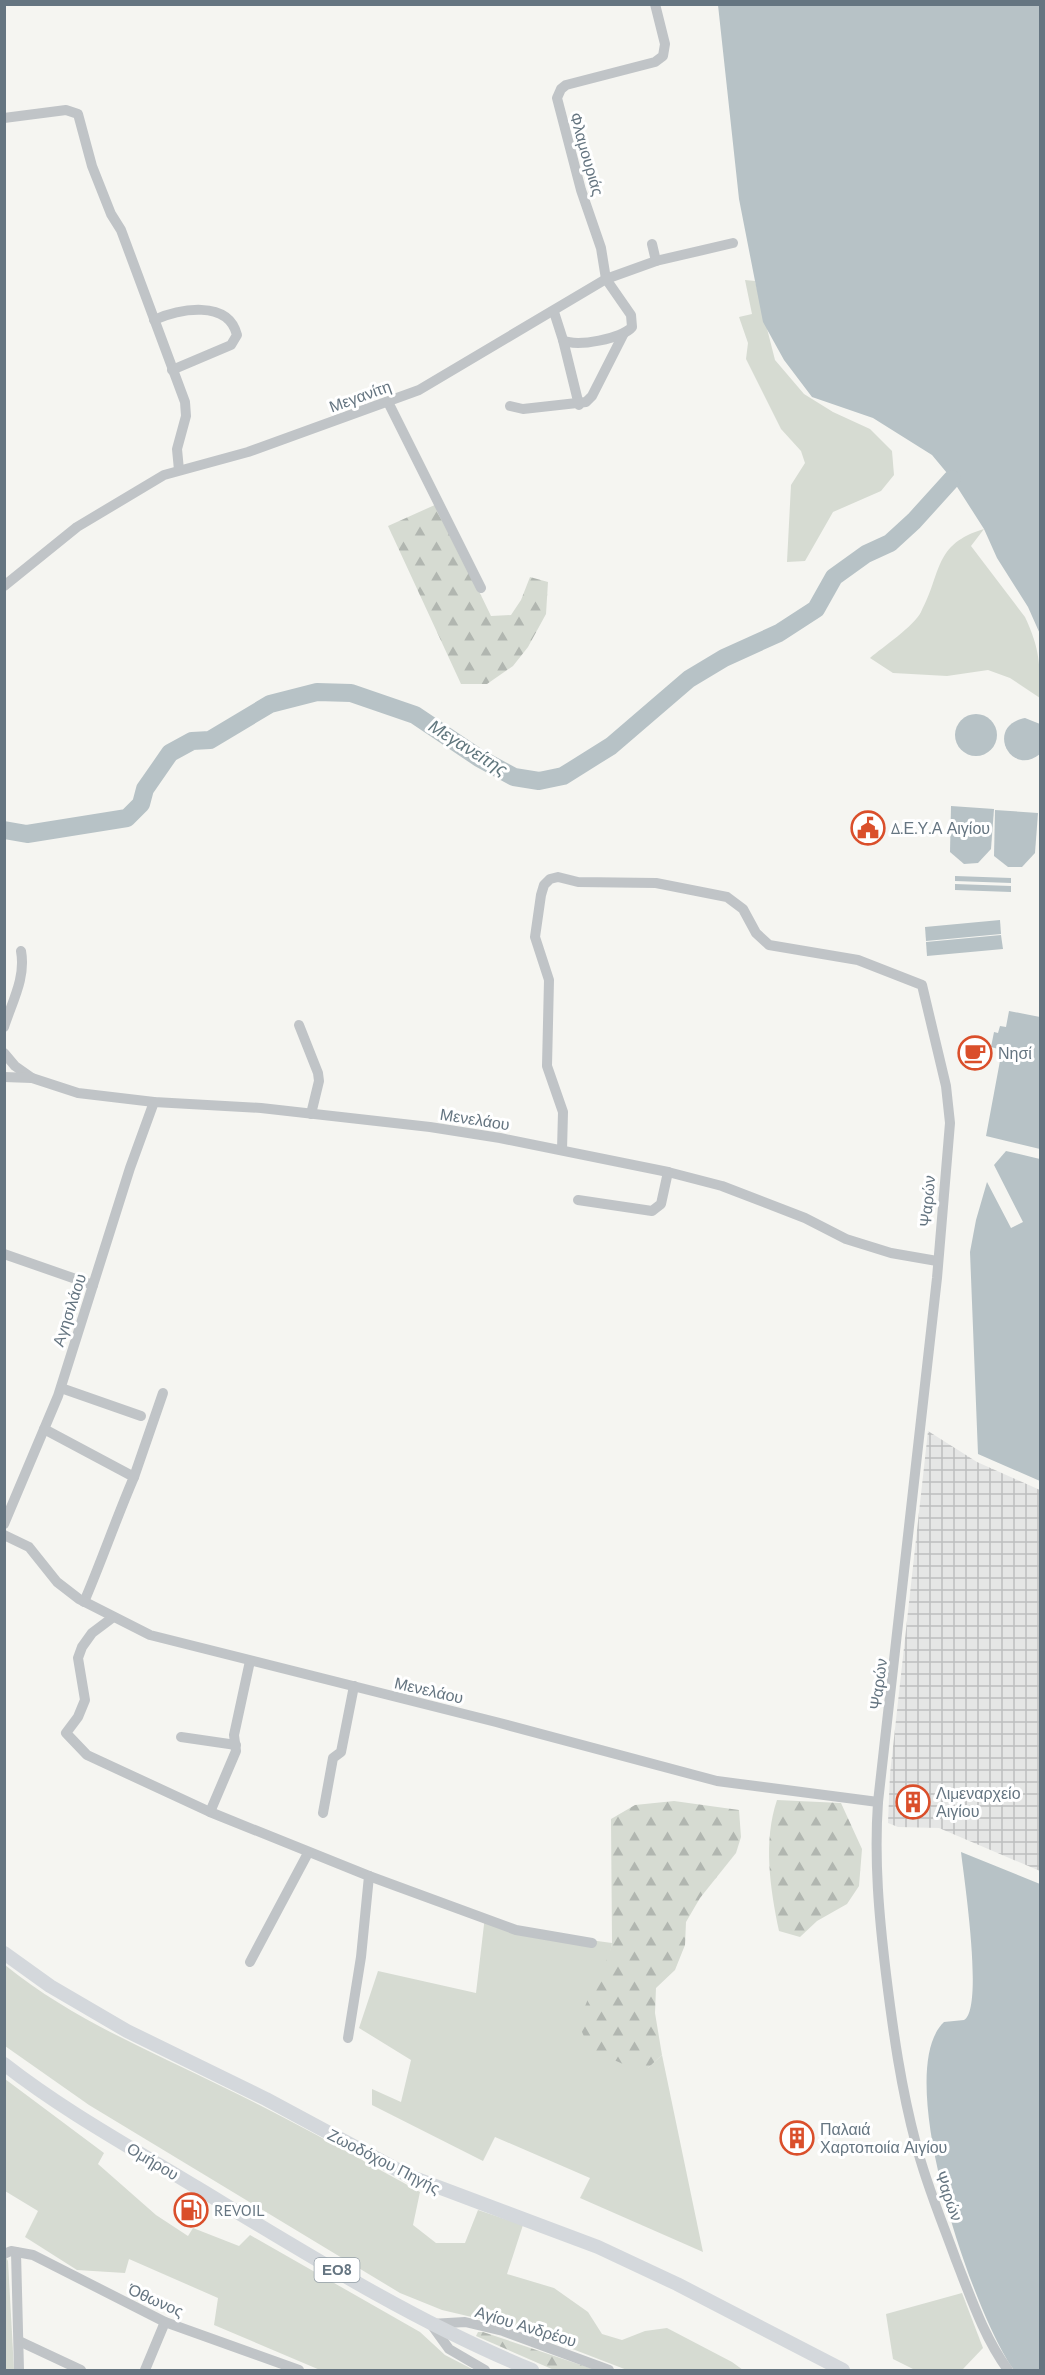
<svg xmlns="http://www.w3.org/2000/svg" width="1045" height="2375" viewBox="0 0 1045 2375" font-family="'PT Sans',sans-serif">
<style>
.industrial{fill:url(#industrial-grid)}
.green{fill:#d6dbd2}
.forest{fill:url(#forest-firs)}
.water{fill:#b7c2c6}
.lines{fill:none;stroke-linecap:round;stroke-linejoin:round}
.river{stroke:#b7c2c6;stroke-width:18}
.minor{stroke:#c0c4c7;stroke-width:10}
.major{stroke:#d4d8dc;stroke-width:14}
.labels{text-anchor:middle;stroke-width:6;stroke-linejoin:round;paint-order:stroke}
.shield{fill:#fff;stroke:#939ea7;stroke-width:1.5}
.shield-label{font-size:15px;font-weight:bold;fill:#657581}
.street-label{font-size:16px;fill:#657581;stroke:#fff}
.poi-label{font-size:16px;fill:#657581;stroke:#fff;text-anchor:start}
.water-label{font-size:18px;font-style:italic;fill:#61777e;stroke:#fff}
</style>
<defs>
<pattern id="industrial-grid" width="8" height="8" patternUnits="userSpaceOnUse" patternTransform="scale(1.5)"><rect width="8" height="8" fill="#e5e6e5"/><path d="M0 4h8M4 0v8" fill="none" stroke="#bdbfbf"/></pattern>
<pattern id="forest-firs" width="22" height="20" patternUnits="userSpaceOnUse" patternTransform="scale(1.5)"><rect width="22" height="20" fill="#d6dbd2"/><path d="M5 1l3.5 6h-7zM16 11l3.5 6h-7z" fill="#b1b6b0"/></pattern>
</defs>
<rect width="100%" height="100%" fill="#f5f5f1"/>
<polygon class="industrial" points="928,1431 977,1462 1040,1490 1040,1871 939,1828 898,1827 888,1823 890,1774"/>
<g class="green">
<polygon points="745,280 755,281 775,360 804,394 833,412 870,429 892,451 894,475 881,491 833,512 805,561 787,562 791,485 805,463 801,451 781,429 746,359 748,343 739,317 752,314"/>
<path d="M984,529L971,546L1025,617C1040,649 1040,664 1040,698L1010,678L988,670L947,676L893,673L870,658C883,647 914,626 921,612C942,573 933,544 984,529Z"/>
<polygon points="485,1916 538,1933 612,1943 609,1959 590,1997 648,2068 662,2055 703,2252 580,2198 590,2178 495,2137 483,2161 372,2105 372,2089 401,2102 411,2060 359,2028 378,1971 476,1993"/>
<path d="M5,1965C70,2018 148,2050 223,2087C290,2119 355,2156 420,2192L413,2225L436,2243H465L478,2210L523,2225L507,2274L554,2288L588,2312L602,2334L622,2340L645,2331L667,2328L732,2362L743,2370H627L518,2328L442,2310L400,2293L89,2105L5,2046Z"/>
<polygon points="5,2079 104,2153 98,2164 156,2215 188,2236 193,2228 239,2246 250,2235 420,2332 445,2355 474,2370 320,2370 214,2325 218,2298 129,2259 125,2273 77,2270 25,2237 38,2211 5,2191"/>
<polygon points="4,2253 8,2261 14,2370 5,2370"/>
<polygon points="962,2293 983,2348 962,2370 915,2370 893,2359 886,2314"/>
</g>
<g class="forest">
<polygon points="437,504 491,616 511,615 521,600 530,577 548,582 546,614 528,647 513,666 487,684 461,684 388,526"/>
<path d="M777,1800L841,1803L862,1849L859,1886L847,1904L817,1921L800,1937L779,1931C770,1888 763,1841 777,1800Z"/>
<path d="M674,1801L739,1810L741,1837L736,1853L700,1898L686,1922L685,1945L675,1970L656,1988L655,2013L662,2055L648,2068L623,2064L591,2050C588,2043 582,2035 581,2028C578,2007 608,1967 612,1943L611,1819L635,1805Z"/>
<polygon points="478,2332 483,2332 596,2370 554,2370 476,2336"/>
</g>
<g class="water">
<polygon points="718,5 1040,5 1040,634 1028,607 997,558 984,529 952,479 932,455 873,418 812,397 784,360 763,322 739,199"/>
<circle cx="976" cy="735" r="21"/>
<path d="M1025,718L1040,724V754C1011,778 984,726 1025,718Z"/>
<polygon points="951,806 994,809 991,849 978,863 964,864 950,852"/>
<polygon points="995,810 1038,813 1035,853 1022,867 1008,867 994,856"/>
<polygon points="955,876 1011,878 1011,883 955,881"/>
<polygon points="955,884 1011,886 1011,892 955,890"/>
<polygon points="1000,920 1001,934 926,941 925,927"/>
<polygon points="1001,935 1003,949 927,956 926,942"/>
<polygon points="1009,1011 1040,1017 1040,1149 986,1136 1002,1050 991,1047 994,1032 998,1033 1000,1026 1006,1027"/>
<polygon points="1006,1151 1040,1159 1040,1481 978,1454 970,1252 976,1220 987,1182 1011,1228 1023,1222 994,1165"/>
<path d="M961,1852L1040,1884V2370H1014C975,2318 890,2073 944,2022L964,2020C984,2009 964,1878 961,1852Z"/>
</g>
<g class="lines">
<polyline class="river" points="4,830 27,834 127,818 141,804 145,789 170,753 192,741 210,740 270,704 317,692 351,693 415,715 479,758 514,777 539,781 563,776 611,746 689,679 724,658 779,633 816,609 834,577 866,554 890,543 914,521 952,479"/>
<g class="minor">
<polyline points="4,118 66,110 78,114 92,166 111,214 121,230 185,402 186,416 177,449 179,470"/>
<polyline points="652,244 656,261"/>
<path d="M554,312L563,340C576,348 623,338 632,327L631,315L606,279L601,248L581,190L557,98L561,89L566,85L655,62L663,56L665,44L655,4"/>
<path d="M154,320C179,309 228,299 237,335L231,345L172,370"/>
<polyline points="563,340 579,405"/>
<polyline points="388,402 481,588"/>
<polyline points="510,406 523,409 586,402 592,396 624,333"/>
<polyline points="4,586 77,527 164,475 248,452 419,390 606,279 656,261 733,243"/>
<polyline points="299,1025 318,1073 319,1081 311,1114"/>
<path d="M4,1027C12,1002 26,978 21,951"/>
<polyline points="4,1053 15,1066 32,1078 78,1093 154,1102 261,1108 430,1127 500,1138 668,1172 722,1186 805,1218 846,1239 891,1253 937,1261"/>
<polyline points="4,1077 32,1078"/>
<path d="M562,1150L563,1112L547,1066L549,980L535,937L541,895L544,885L550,879L558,877L578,882L656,883L727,897L743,909L756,933L769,945L858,960L922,985L946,1086L950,1123L937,1278L878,1802C874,1860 879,1916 886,1974C893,2031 901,2088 916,2144C926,2184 942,2221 956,2260C971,2298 984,2337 1008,2370"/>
<polyline points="578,1200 652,1211 661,1204 668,1172"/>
<polyline points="4,1254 93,1285"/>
<polyline points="61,1388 141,1416"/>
<path d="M44,1429L134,1477C116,1519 102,1560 84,1602"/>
<polyline points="134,1477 163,1393"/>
<polyline points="4,1524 58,1396 130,1168 154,1102"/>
<polyline points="4,1535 29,1547 57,1582 79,1599 150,1635 496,1722 717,1781 878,1802"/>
<polyline points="112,1618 92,1633 82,1647 78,1658 85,1700 78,1717 66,1733 87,1755 210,1812 369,1876 361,1957 348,2038"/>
<polyline points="181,1737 236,1745"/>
<polyline points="210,1812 236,1751 234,1735 250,1661"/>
<polyline points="323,1813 333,1758 341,1752 354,1686"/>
<polyline points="369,1876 516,1930 592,1943"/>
<polyline points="250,1962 308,1853"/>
<polyline points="16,2252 19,2370"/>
<polyline points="4,2254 11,2251 33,2255 165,2322 299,2370"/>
<polyline points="19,2341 81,2370"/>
<polyline points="145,2370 165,2322"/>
<polyline points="485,2370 449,2349 431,2324 465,2322 503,2331 609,2370"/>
</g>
<g class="major">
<polyline points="4,1953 50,1986 127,2031 266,2099 409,2176 598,2247 677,2284 843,2370"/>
<path d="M4,2064C64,2111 132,2148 196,2187C305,2253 415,2322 532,2370"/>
</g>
</g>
<defs>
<g id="civic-ring" transform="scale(1.725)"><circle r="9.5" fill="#fff" stroke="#da4f2b" stroke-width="1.5"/><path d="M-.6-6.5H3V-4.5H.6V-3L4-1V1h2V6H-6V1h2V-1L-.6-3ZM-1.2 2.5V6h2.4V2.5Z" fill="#da4f2b"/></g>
<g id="cafe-ring" transform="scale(1.725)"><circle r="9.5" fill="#fff" stroke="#da4f2b" stroke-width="1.5"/><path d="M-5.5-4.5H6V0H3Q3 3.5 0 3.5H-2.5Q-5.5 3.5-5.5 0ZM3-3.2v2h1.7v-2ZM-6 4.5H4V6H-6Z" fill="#da4f2b"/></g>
<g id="building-ring" transform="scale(1.725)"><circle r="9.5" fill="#fff" stroke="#da4f2b" stroke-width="1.5"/><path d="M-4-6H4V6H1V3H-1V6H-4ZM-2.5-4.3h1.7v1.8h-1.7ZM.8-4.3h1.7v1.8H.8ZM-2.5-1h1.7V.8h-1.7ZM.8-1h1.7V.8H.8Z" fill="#da4f2b"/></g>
<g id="fuel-ring" transform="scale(1.725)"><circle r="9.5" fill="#fff" stroke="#da4f2b" stroke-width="1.5"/><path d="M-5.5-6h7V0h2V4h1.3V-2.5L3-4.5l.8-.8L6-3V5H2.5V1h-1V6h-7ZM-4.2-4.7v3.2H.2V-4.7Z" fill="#da4f2b"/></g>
</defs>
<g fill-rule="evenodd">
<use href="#civic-ring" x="868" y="828"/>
<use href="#cafe-ring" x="975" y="1053"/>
<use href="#building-ring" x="913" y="1802"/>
<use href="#building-ring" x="797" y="2138"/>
<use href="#fuel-ring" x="191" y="2210"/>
</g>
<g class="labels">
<rect class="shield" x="314.5" y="2258" width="45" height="24" rx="4.5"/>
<g class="shield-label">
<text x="337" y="2275">ΕΟ8</text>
</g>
<g class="street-label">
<text transform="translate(587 154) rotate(74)" y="6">Φλαμουριάς</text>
<text transform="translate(360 396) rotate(-20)" y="6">Μεγανίτη</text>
<text transform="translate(475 1119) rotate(9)" y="6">Μενελάου</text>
<text transform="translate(927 1201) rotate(-85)" y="6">Ψαρών</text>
<text transform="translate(69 1310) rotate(-72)" y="6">Αγησιλάου</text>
<text transform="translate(878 1684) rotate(-83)" y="6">Ψαρών</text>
<text transform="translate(429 1690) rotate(13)" y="6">Μενελάου</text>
<text transform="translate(153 2161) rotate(31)" y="6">Ομήρου</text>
<text transform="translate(384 2161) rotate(27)" y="6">Ζωοδόχου Πηγής</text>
<text transform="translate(949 2196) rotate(70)" y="6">Ψαρών</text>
<text transform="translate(156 2300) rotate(24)" y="6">Όθωνος</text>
<text transform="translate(526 2326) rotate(17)" y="6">Αγίου Ανδρέου</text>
</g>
<g class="poi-label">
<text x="891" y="834">Δ.Ε.Υ.Α Αιγίου</text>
<text x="998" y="1059">Νησί</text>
<text x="936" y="1799">Λιμεναρχείο<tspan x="936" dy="18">Αιγίου</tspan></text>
<text x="820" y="2135">Παλαιά<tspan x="820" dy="18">Χαρτοποιία Αιγίου</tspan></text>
<text x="214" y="2216">REVOIL</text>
</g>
<g class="water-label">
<text transform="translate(468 748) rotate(32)" y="6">Μεγανείτης</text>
</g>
</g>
<rect width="1045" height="2375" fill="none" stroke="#657581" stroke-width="12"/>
</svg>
